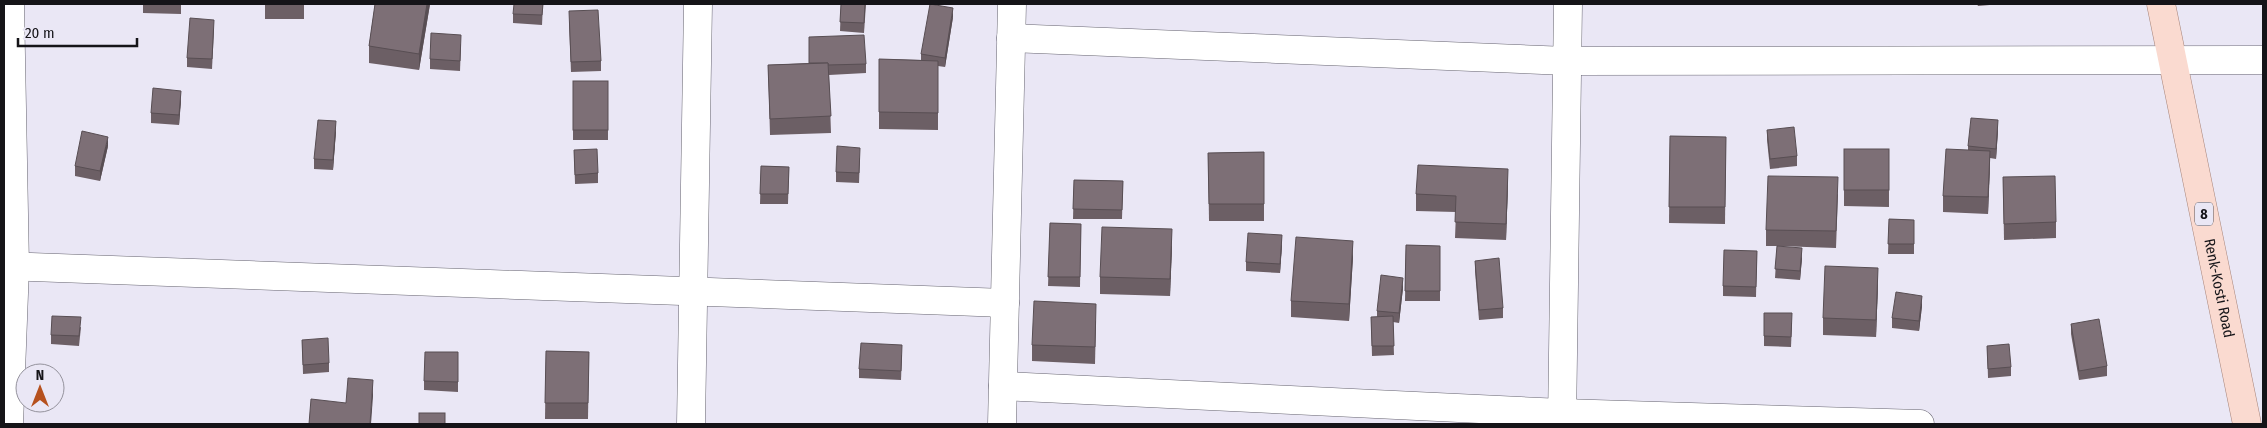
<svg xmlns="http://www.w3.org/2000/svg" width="2267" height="428" viewBox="0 0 2267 428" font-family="'Fira Sans Condensed',sans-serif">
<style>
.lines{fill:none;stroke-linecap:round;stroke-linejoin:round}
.minor-casing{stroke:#676571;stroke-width:29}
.primary-casing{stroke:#a7857b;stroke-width:29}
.minor{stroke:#fff;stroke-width:28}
.primary{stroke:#fadad0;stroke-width:28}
.wall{fill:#6c5f65}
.shaded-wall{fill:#584e53}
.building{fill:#7d6f76;stroke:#584e53}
.labels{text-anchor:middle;stroke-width:4.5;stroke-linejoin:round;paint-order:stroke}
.shield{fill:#eae7f5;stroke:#55535a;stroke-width:1}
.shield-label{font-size:14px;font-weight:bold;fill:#151418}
.street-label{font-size:15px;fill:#151418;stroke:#eae7f5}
</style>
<rect width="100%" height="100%" fill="#eae7f5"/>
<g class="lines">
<g class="minor-casing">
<g id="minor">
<polyline points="1011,38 1567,61 2263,60"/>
<polyline points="4,266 1005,303"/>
<polyline points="1003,386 1562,413 1920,424"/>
<polyline points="9,424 15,267 10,4"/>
<polyline points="691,424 698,4"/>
<polyline points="1002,424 1012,4"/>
<polyline points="1562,424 1568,4"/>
</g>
</g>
<g class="primary-casing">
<g id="primary">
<path id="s1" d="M2161,4L2247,424"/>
</g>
</g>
<use href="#minor" class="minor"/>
<use href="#primary" class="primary"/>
</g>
<g class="wall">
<polygon points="143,4 181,4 181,14 143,13"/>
<rect x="265" y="4" width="39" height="15"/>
<polygon points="375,4 430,4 419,70 369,63 369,46"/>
<polygon points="543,4 542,25 513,23 513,14"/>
<polygon points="841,4 866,4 864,33 840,31"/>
<polygon points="1977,4 2001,4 1978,6"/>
<polygon points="953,17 945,67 938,66 938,130 879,129 879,59 921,60 921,54"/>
<polygon points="569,21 601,61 601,71 571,72"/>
<polygon points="214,29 212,69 187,67 187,58"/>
<polygon points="461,44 460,71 430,69 430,59"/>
<polygon points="809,63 866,64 866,73 829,75 831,133 770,135 768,65"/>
<rect x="573" y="81" width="35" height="59"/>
<polygon points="181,100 179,125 151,123 151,113"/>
<polygon points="1767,130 1797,156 1797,166 1770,169 1767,140"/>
<polygon points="1998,130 1996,159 1990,158 1988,214 1943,212 1943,196 1968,150 1968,146"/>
<polygon points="336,131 333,170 314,169 314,159"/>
<polygon points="1670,136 1726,137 1725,224 1669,223"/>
<polygon points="108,146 100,181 75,176 75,166"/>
<polygon points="1844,149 1889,149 1889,207 1844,206"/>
<polygon points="574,150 598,173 598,183 575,184"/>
<polygon points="1264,152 1264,221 1209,221 1208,153"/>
<polygon points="860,158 859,183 836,182 836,172"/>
<polygon points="761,166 789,167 788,204 760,204"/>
<polygon points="2003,177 2056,222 2056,238 2004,240"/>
<polygon points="1074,180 1123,181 1122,219 1073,219"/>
<polygon points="1508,185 1506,240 1455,238 1456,212 1416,211 1416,194"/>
<polygon points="1838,194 1836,248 1777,246 1802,258 1800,280 1775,278 1777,246 1766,246 1766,230"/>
<polygon points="1889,219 1914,220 1914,254 1888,254"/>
<polygon points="1050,223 1081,224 1080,287 1048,286"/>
<polygon points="1282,245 1280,273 1246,271 1246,262"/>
<polygon points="1406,245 1440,246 1440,301 1405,301"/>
<polygon points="1172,246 1170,296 1100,294 1100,277"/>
<polygon points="1757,251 1756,297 1723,296 1723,286"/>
<polygon points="1353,257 1349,321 1291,317 1291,301"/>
<polygon points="1475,261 1503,308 1503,318 1479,320 1475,271"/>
<polygon points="1878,284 1876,337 1823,335 1823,318"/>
<polygon points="1403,288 1399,323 1393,322 1394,355 1372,356 1371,317 1377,317 1377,311"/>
<polygon points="1922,306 1919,331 1892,328 1892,318"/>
<polygon points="1764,313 1792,323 1791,347 1764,346"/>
<polygon points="1096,321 1095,364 1032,361 1032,345"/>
<polygon points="2071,324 2107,366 2107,376 2079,380 2071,334"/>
<polygon points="81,327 79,346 51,344 51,335"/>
<polygon points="302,340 329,363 329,372 303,374"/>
<polygon points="1987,346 2011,367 2011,376 1988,378"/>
<polygon points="546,351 589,352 588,419 545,419"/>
<polygon points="458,352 458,392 424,390 424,381"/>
<polygon points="902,355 901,380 859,378 859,369"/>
</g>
<g class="shaded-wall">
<polygon points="427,4 430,4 419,70 419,54"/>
<polygon points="953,8 953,17 945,67 945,58"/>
<polygon points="181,91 181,100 179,125 179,115"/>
<polygon points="1998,120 1998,130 1996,159 1996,149"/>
<polygon points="336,121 336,131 333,170 333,160"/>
<polygon points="108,137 108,146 100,181 100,171"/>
<polygon points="1990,151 1990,168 1988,214 1988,197"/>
<polygon points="1508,169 1508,185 1506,240 1506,224"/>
<polygon points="1172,229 1172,246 1170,296 1170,279"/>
<polygon points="1282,235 1282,245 1280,273 1280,264"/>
<polygon points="1353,241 1353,257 1349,321 1349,304"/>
<polygon points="1802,248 1802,258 1800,280 1800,271"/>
<polygon points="1878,268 1878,284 1876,337 1876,320"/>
<polygon points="1403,278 1403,288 1399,323 1399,313"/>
<polygon points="1922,296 1922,306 1919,331 1919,321"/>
<polygon points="373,380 373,396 371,424 370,424"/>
</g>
<g class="building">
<polygon points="375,4 427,4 419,54 369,46"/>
<polygon points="514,4 543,4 542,15 513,14"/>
<polygon points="841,4 865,4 864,23 840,22"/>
<polygon points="930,4 953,8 945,58 921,54"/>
<polygon points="598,10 601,61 571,62 569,11"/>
<polygon points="190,18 214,20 212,59 187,58"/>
<polygon points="431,33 461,35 460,61 430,59"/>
<polygon points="864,35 866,64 828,65 828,63 809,63 809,37"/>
<polygon points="879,59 938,61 938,113 879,112"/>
<polygon points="828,63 831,116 770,119 768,65"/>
<rect x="573" y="81" width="35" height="49"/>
<polygon points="153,88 181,91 179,115 151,113"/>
<polygon points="1971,118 1998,120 1996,149 1968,146"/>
<polygon points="318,120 336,121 333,160 314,159"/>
<polygon points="1794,127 1797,156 1770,159 1767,130"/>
<polygon points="82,131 108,137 100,171 75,166"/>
<polygon points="1670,136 1726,137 1725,207 1669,207"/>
<polygon points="837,146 860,148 859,173 836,172"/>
<polygon points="597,149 598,173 575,175 574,150"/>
<rect x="1844" y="149" width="45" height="41"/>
<polygon points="1946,149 1990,151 1988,197 1943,196"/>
<polygon points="1264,152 1264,204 1209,204 1208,153"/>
<polygon points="1418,165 1508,169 1506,224 1455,222 1456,196 1416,194"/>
<polygon points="761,166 789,167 788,194 760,194"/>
<polygon points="1768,176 1838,177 1836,231 1766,230"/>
<polygon points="2055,176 2056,222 2004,224 2003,177"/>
<polygon points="1074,180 1123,181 1122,210 1073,209"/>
<polygon points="1889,219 1914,220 1914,244 1888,244"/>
<polygon points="1050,223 1081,224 1080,277 1048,277"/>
<polygon points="1102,227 1172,229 1170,279 1100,277"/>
<polygon points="1248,233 1282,235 1280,264 1246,262"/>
<polygon points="1296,237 1353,241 1349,304 1291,301"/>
<polygon points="1406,245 1440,246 1440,291 1405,291"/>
<polygon points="1777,246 1802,248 1800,271 1775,269"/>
<polygon points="1724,250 1757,251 1756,287 1723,286"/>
<polygon points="1499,258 1503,308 1479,310 1475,261"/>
<polygon points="1825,266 1878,268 1876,320 1823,318"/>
<polygon points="1381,275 1403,278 1399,313 1377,311"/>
<polygon points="1896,292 1922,296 1919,321 1892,318"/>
<polygon points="1034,301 1096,304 1095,347 1032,345"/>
<polygon points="1764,313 1792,313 1791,337 1764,336"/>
<polygon points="52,316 81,317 79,336 51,335"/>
<polygon points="1393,316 1394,346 1372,346 1371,317"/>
<polygon points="2099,319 2107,366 2079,371 2071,324"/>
<polygon points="328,338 329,363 303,365 302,340"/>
<polygon points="861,343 902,345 901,371 859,369"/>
<polygon points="2009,344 2011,367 1988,369 1987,346"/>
<polygon points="546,351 589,352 588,403 545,403"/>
<polygon points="425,352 458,352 458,382 424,381"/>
<polygon points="348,378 373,380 370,424 309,424 311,399 346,403"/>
<rect x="419" y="413" width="26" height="11"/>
</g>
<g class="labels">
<rect class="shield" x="2195" y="202.5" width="18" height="23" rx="4"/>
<g class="shield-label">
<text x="2204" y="219">8</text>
</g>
<g class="street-label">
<text dy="5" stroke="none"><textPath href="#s1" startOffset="290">Renk-Kosti Road</textPath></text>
</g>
</g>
<rect width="2267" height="428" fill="none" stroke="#151418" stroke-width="10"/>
<g transform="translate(40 388)"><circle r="24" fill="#eae7f5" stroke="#95939d"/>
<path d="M0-4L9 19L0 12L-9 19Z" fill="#b6511e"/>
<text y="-8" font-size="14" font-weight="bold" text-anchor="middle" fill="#151418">N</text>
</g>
<path d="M18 38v8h119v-8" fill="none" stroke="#151418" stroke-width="2.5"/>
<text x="25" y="38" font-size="15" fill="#151418" stroke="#eae7f5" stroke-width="4" paint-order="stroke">20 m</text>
</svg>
